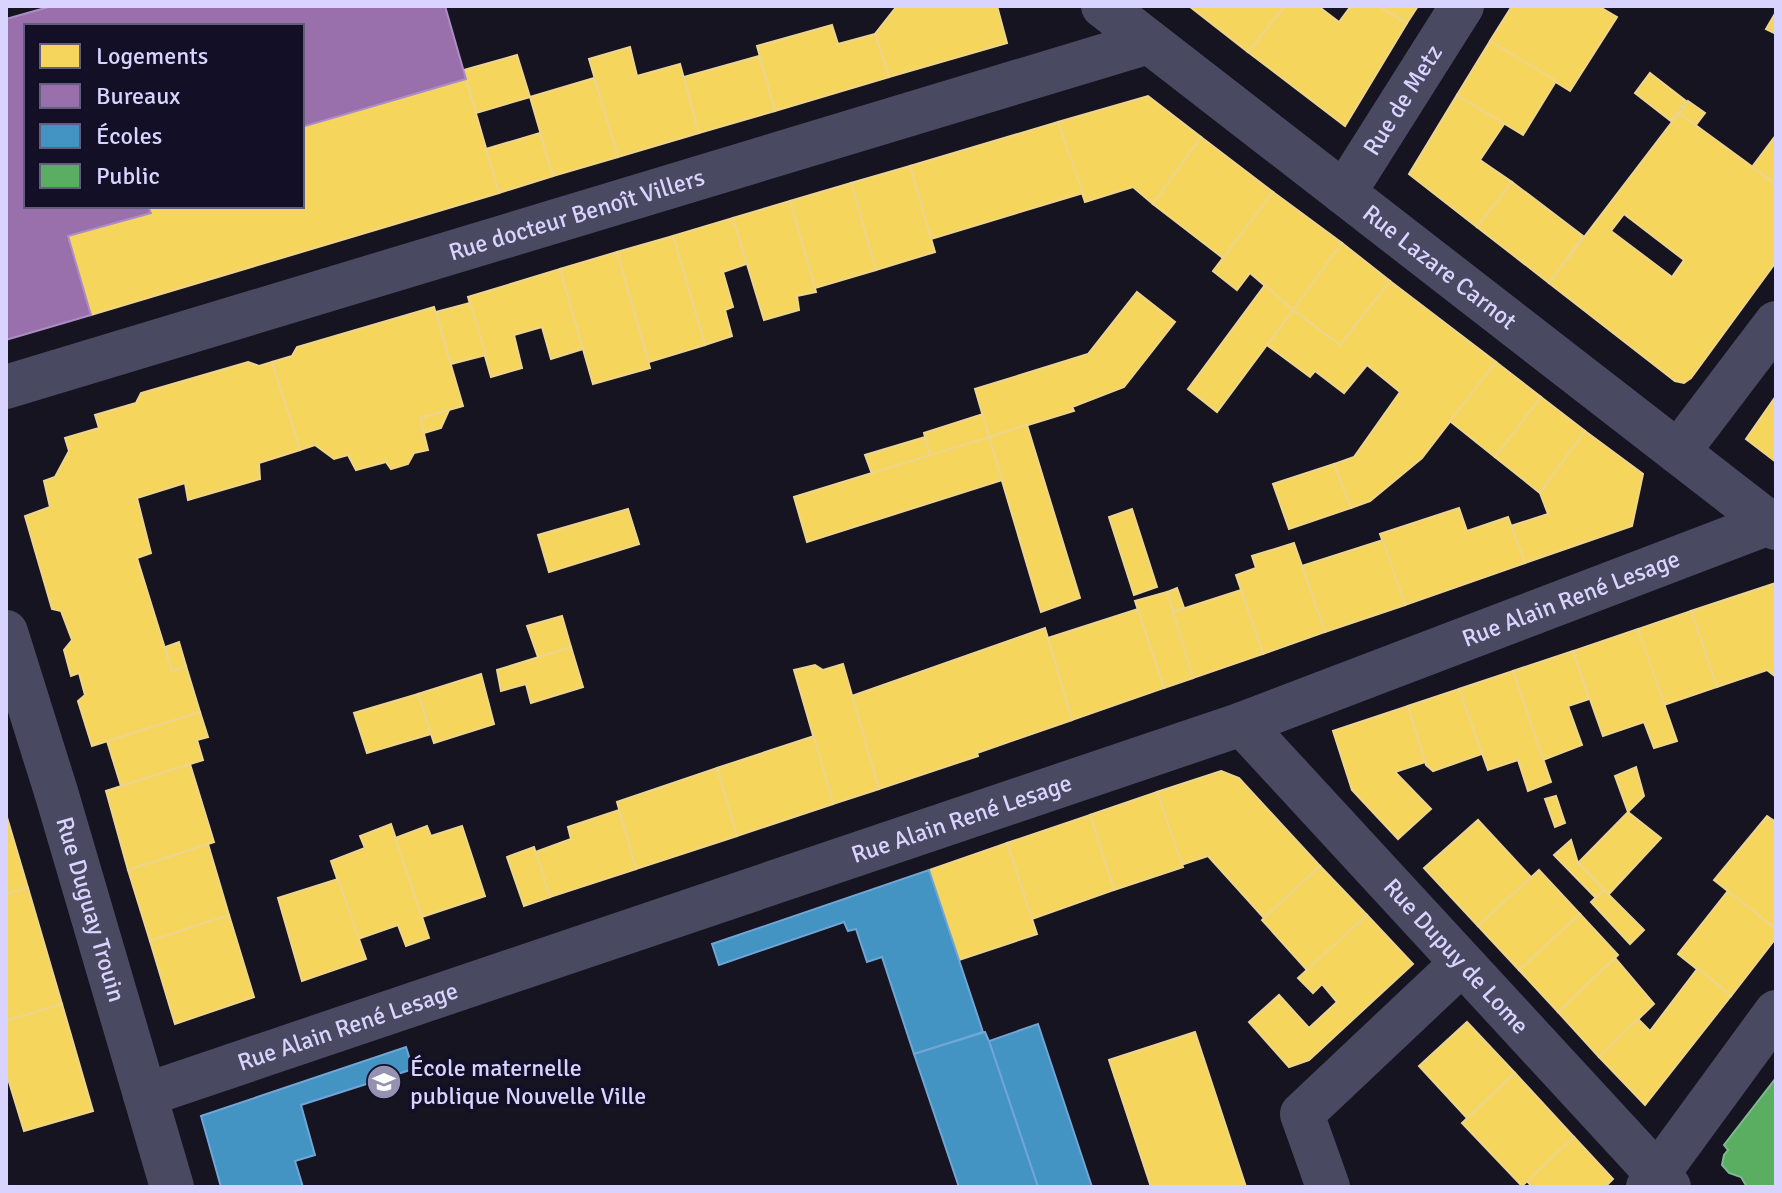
<svg xmlns="http://www.w3.org/2000/svg" width="1782" height="1193" viewBox="0 0 1782 1193" font-family="Signika,sans-serif">
<style>
.homes{fill:#f6d55c;stroke:#edd58d;stroke-width:2;fill-rule:evenodd}
.offices{fill:#9970ab;stroke:#ac8ec4;stroke-width:2}
.schools{fill:#4393c3;stroke:#70a6d5;stroke-width:2}
.public{fill:#5aae61;stroke:#80b990;stroke-width:2}
.lines{fill:none;stroke-linecap:round;stroke-linejoin:round}
.minor{stroke:#4a4962;stroke-width:44}
.labels{text-anchor:middle;stroke-width:8;stroke-linejoin:round;paint-order:stroke}
.street-label{font-size:24px;fill:#d9d4ff;stroke:#130f26}
.poi-label{font-size:24px;fill:#d9d4ff;stroke:#130f26;text-anchor:start}
</style>
<rect width="100%" height="100%" fill="#161421"/>
<g class="homes">
<polygon points="897,6 997,6 1007,43 889,77 875,34"/>
<polygon points="1189,6 1285,6 1248,52"/>
<polygon points="1285,6 1318,6 1339,22 1351,6 1378,6 1407,23 1345,126 1248,52"/>
<polygon points="1378,6 1418,6 1407,23"/>
<polygon points="1512,6 1598,6 1617,17 1570,91 1490,41"/>
<polygon points="1776,12 1776,34 1766,29"/>
<polygon points="832,25 838,44 875,34 889,77 775,111 757,46"/>
<polygon points="1490,41 1556,81 1523,135 1457,95"/>
<polygon points="630,47 637,76 680,64 699,133 618,157 589,59"/>
<polygon points="517,55 530,97 476,113 464,70"/>
<polygon points="759,56 775,111 699,133 684,77"/>
<polygon points="1650,73 1686,101 1671,121 1635,93"/>
<polygon points="594,78 618,157 553,176 530,97"/>
<polygon points="466,79 499,193 91,315 68,236 151,213 148,206 302,206 302,127"/>
<polygon points="1457,95 1504,124 1480,160 1512,182 1477,227 1409,174"/>
<polygon points="1148,96 1201,137 1153,204 1133,187 1085,202 1058,122"/>
<polygon points="1688,101 1705,113 1695,126 1679,113"/>
<path d="M1679,113L1776,184V262L1691,378L1684,383L1675,381L1549,283ZM1624,214L1684,260L1672,277L1611,231Z"/>
<polygon points="1058,122 1083,193 931,239 910,166"/>
<polygon points="540,133 553,176 499,193 486,149"/>
<polygon points="1776,135 1776,184 1752,167"/>
<polygon points="1201,137 1273,192 1223,258 1153,204"/>
<polygon points="910,166 935,252 876,270 851,183"/>
<polygon points="1512,182 1583,236 1549,283 1477,227"/>
<polygon points="851,183 876,270 815,288 790,201"/>
<polygon points="1273,192 1342,243 1293,310 1250,273 1237,290 1213,271"/>
<polygon points="790,201 816,292 797,296 799,310 764,320 733,218"/>
<polygon points="733,218 746,264 723,272 733,307 725,310 732,336 705,345 673,236"/>
<polygon points="673,236 705,345 649,362 617,252"/>
<polygon points="1342,243 1390,281 1340,345 1293,310"/>
<polygon points="617,252 650,368 593,384 560,269"/>
<polygon points="560,269 583,349 551,359 542,327 514,335 522,368 491,377 468,297"/>
<polygon points="1390,281 1496,362 1422,458 1370,501 1351,508 1334,464 1354,457 1400,392 1367,365 1344,393 1315,371 1310,377 1267,345 1293,310 1340,345"/>
<polygon points="1265,285 1293,310 1217,412 1188,389"/>
<polygon points="1137,292 1175,322 1124,387 1072,407 1074,411 989,437 975,389 1088,354"/>
<polygon points="470,303 486,355 451,364 436,312"/>
<polygon points="434,307 463,406 420,418 428,450 414,453 408,464 391,469 386,462 356,470 348,455 334,459 315,445 300,450 272,362 292,356 297,347"/>
<polygon points="248,362 259,366 272,362 300,450 259,463 260,479 188,500 185,483 137,498 151,553 137,558 172,671 186,666 200,712 92,746 78,701 85,695 79,673 71,676 64,650 72,640 61,611 52,609 25,516 50,507 44,481 55,477 69,451 65,438 99,428 95,415 136,403 141,393"/>
<polygon points="1496,362 1541,397 1495,457 1450,421"/>
<polygon points="1776,396 1776,462 1746,439"/>
<polygon points="1541,397 1585,431 1540,493 1495,457"/>
<polygon points="449,410 441,428 424,433 420,418"/>
<polygon points="983,414 989,437 930,456 924,433"/>
<polygon points="1027,425 1080,598 1041,612 989,437"/>
<polygon points="1585,431 1643,474 1632,526 1525,563 1511,526 1548,514 1540,493"/>
<polygon points="925,437 930,456 872,474 865,455"/>
<polygon points="989,437 1002,480 807,542 794,497"/>
<polygon points="1334,464 1351,508 1289,529 1273,484"/>
<polygon points="1459,508 1467,531 1508,517 1525,563 1405,605 1380,534"/>
<polygon points="628,509 639,544 549,572 538,535"/>
<polygon points="1132,509 1157,587 1134,595 1109,517"/>
<polygon points="1383,540 1405,605 1325,632 1302,566"/>
<polygon points="1294,543 1325,632 1263,654 1236,575 1256,568 1252,556"/>
<polygon points="1776,583 1776,677 1767,670 1717,687 1691,611"/>
<polygon points="1177,588 1184,608 1173,612 1167,592"/>
<polygon points="1241,590 1263,654 1193,678 1173,612"/>
<polygon points="1167,592 1193,678 1164,688 1135,601"/>
<polygon points="1138,609 1164,688 1072,720 1048,638"/>
<polygon points="1691,611 1717,687 1664,705 1638,629"/>
<polygon points="562,616 571,647 538,657 527,626"/>
<polygon points="1045,628 1072,720 977,753 978,756 879,789 852,696"/>
<polygon points="1638,629 1677,741 1654,748 1644,722 1603,736 1573,651"/>
<polygon points="179,642 186,666 172,671 165,647"/>
<polygon points="571,647 583,687 531,703 526,684 501,691 497,670"/>
<polygon points="1573,651 1589,699 1568,706 1582,745 1543,760 1513,671"/>
<polygon points="843,664 879,789 833,804 794,670 815,665 823,670"/>
<polygon points="1513,671 1551,782 1528,791 1518,760 1488,770 1459,689"/>
<polygon points="481,674 494,724 434,743 418,694"/>
<polygon points="1459,689 1482,754 1433,771 1426,765 1408,706"/>
<polygon points="418,694 431,734 367,753 354,713"/>
<polygon points="1408,706 1425,762 1395,772 1431,809 1398,839 1352,790 1333,731"/>
<polygon points="200,712 208,737 197,740 203,760 121,786 107,741"/>
<polygon points="814,736 833,804 737,836 717,768"/>
<polygon points="190,764 214,842 128,870 106,791"/>
<polygon points="1636,767 1644,796 1628,812 1615,776"/>
<polygon points="717,768 737,836 636,869 617,802"/>
<polygon points="1221,771 1239,778 1320,866 1264,918 1208,856 1181,865 1157,792"/>
<polygon points="1157,792 1183,867 1114,890 1090,815"/>
<polygon points="1556,796 1565,823 1555,827 1545,799"/>
<polygon points="619,810 636,869 550,897 535,852 571,839 568,827"/>
<polygon points="1628,812 1661,838 1609,894 1578,863"/>
<polygon points="6,814 28,888 6,894"/>
<polygon points="1090,815 1114,890 1032,919 1007,843"/>
<polygon points="1767,816 1776,822 1776,929 1714,880"/>
<polygon points="1478,820 1531,877 1478,926 1424,868"/>
<polygon points="391,824 429,938 406,946 398,925 358,939 331,861 365,848 360,836"/>
<polygon points="427,826 431,836 462,826 485,896 422,917 395,838"/>
<polygon points="1571,840 1578,863 1604,890 1596,898 1554,855"/>
<polygon points="1007,843 1037,934 959,960 929,870"/>
<polygon points="208,844 229,915 150,941 128,870"/>
<polygon points="534,847 550,897 524,906 507,857"/>
<polygon points="1320,866 1367,915 1307,970 1262,920"/>
<polygon points="1539,870 1580,914 1519,970 1478,926"/>
<polygon points="338,879 366,959 302,981 278,898"/>
<polygon points="28,888 62,1004 6,1021 6,894"/>
<polygon points="1604,890 1644,930 1630,944 1591,902"/>
<polygon points="1728,891 1776,929 1776,938 1731,996 1678,954"/>
<polygon points="1580,914 1618,955 1558,1012 1519,970"/>
<polygon points="229,915 254,997 175,1024 150,941"/>
<polygon points="1367,915 1413,964 1309,1060 1289,1067 1249,1022 1279,995 1309,1028 1337,1002 1322,984 1313,993 1298,978"/>
<polygon points="1615,958 1654,1004 1599,1057 1558,1012"/>
<polygon points="1698,968 1731,996 1645,1105 1599,1057 1638,1019 1650,1031"/>
<polygon points="62,1004 93,1111 24,1131 6,1072 6,1021"/>
<polygon points="1467,1022 1515,1073 1467,1118 1419,1066"/>
<polygon points="1195,1032 1246,1187 1151,1187 1109,1060"/>
<polygon points="1515,1073 1574,1137 1522,1186 1462,1123"/>
<polygon points="1574,1137 1613,1179 1605,1187 1532,1187 1527,1181"/>
</g>
<polygon class="offices" points="52,6 445,6 466,79 302,127 302,26 26,26 26,206 148,206 151,213 68,236 91,315 6,340 6,19"/>
<g class="schools">
<polygon points="929,870 983,1032 914,1054 882,957 867,962 856,929 848,931 844,922 719,965 712,944"/>
<polygon points="1038,1024 1092,1187 1038,1187 989,1041"/>
<polygon points="985,1032 989,1041 1038,1187 959,1187 914,1054"/>
<polygon points="406,1047 413,1069 301,1105 315,1155 295,1161 303,1187 221,1187 201,1116"/>
</g>
<polygon class="public" points="1776,1078 1776,1187 1747,1187 1741,1177 1729,1173 1722,1165 1724,1155 1728,1150 1724,1145"/>
<g class="lines">
<g class="minor">
<path id="s1" d="M1103,6L1776,528"/>
<path id="s2" d="M1344,193L1462,6"/>
<path id="s3" d="M6,387L1149,42"/>
<polyline points="1678,452 1776,323"/>
<path id="s4" d="M6,632L57,795L172,1187"/>
<path id="s5" d="M1242,724L1669,1187"/>
<path id="s6" d="M145,1095L1242,724L1769,523"/>
<polyline points="1328,1187 1302,1114 1461,964"/>
<polyline points="1648,1187 1776,1012"/>
</g>
</g>
<defs>
<g id="school-disc" transform="scale(1.8)"><circle r="9.5" fill="#9591b1" stroke="#130f26"/><path d="M0-5L7-2L0 1L-7-2ZM-4 1L0 2.5L4 1V4Q0 6-4 4Z" fill="#fff"/></g>
</defs>
<g fill-rule="evenodd">
<use href="#school-disc" x="384" y="1082"/>
</g>
<g class="labels">
<g class="street-label">
<text dy="8" stroke="none"><textPath href="#s2" startOffset="110">Rue de Metz</textPath></text>
<text dy="8" stroke="none"><textPath href="#s3" startOffset="596">Rue docteur Benoît Villers</textPath></text>
<text dy="8" stroke="none"><textPath href="#s1" startOffset="426">Rue Lazare Carnot</textPath></text>
<text dy="8" stroke="none"><textPath href="#s6" startOffset="1510">Rue Alain René Lesage</textPath></text>
<text dy="8" stroke="none"><textPath href="#s6" startOffset="862">Rue Alain René Lesage</textPath></text>
<text dy="8" stroke="none"><textPath href="#s4" startOffset="290">Rue Duguay Trouin</textPath></text>
<text dy="8" stroke="none"><textPath href="#s5" startOffset="316">Rue Dupuy de Lome</textPath></text>
<text dy="8" stroke="none"><textPath href="#s6" startOffset="214">Rue Alain René Lesage</textPath></text>
</g>
<g class="poi-label">
<text x="410" y="1076">École maternelle<tspan x="410" dy="28">publique Nouvelle Ville</tspan></text>
</g>
</g>
<rect width="1782" height="1193" fill="none" stroke="#d9d4ff" stroke-width="16"/>
<rect x="24" y="24" width="280" height="184" fill="#130f26" stroke="#625e7d" stroke-width="2"/>
<rect x="40" y="44" width="40" height="24" fill="#f6d55c" stroke="#625e7d" stroke-width="2"/>
<text x="96" y="64" font-size="24" fill="#d9d4ff">Logements</text>
<rect x="40" y="84" width="40" height="24" fill="#9970ab" stroke="#625e7d" stroke-width="2"/>
<text x="96" y="104" font-size="24" fill="#d9d4ff">Bureaux</text>
<rect x="40" y="124" width="40" height="24" fill="#4393c3" stroke="#625e7d" stroke-width="2"/>
<text x="96" y="144" font-size="24" fill="#d9d4ff">Écoles</text>
<rect x="40" y="164" width="40" height="24" fill="#5aae61" stroke="#625e7d" stroke-width="2"/>
<text x="96" y="184" font-size="24" fill="#d9d4ff">Public</text>
</svg>
